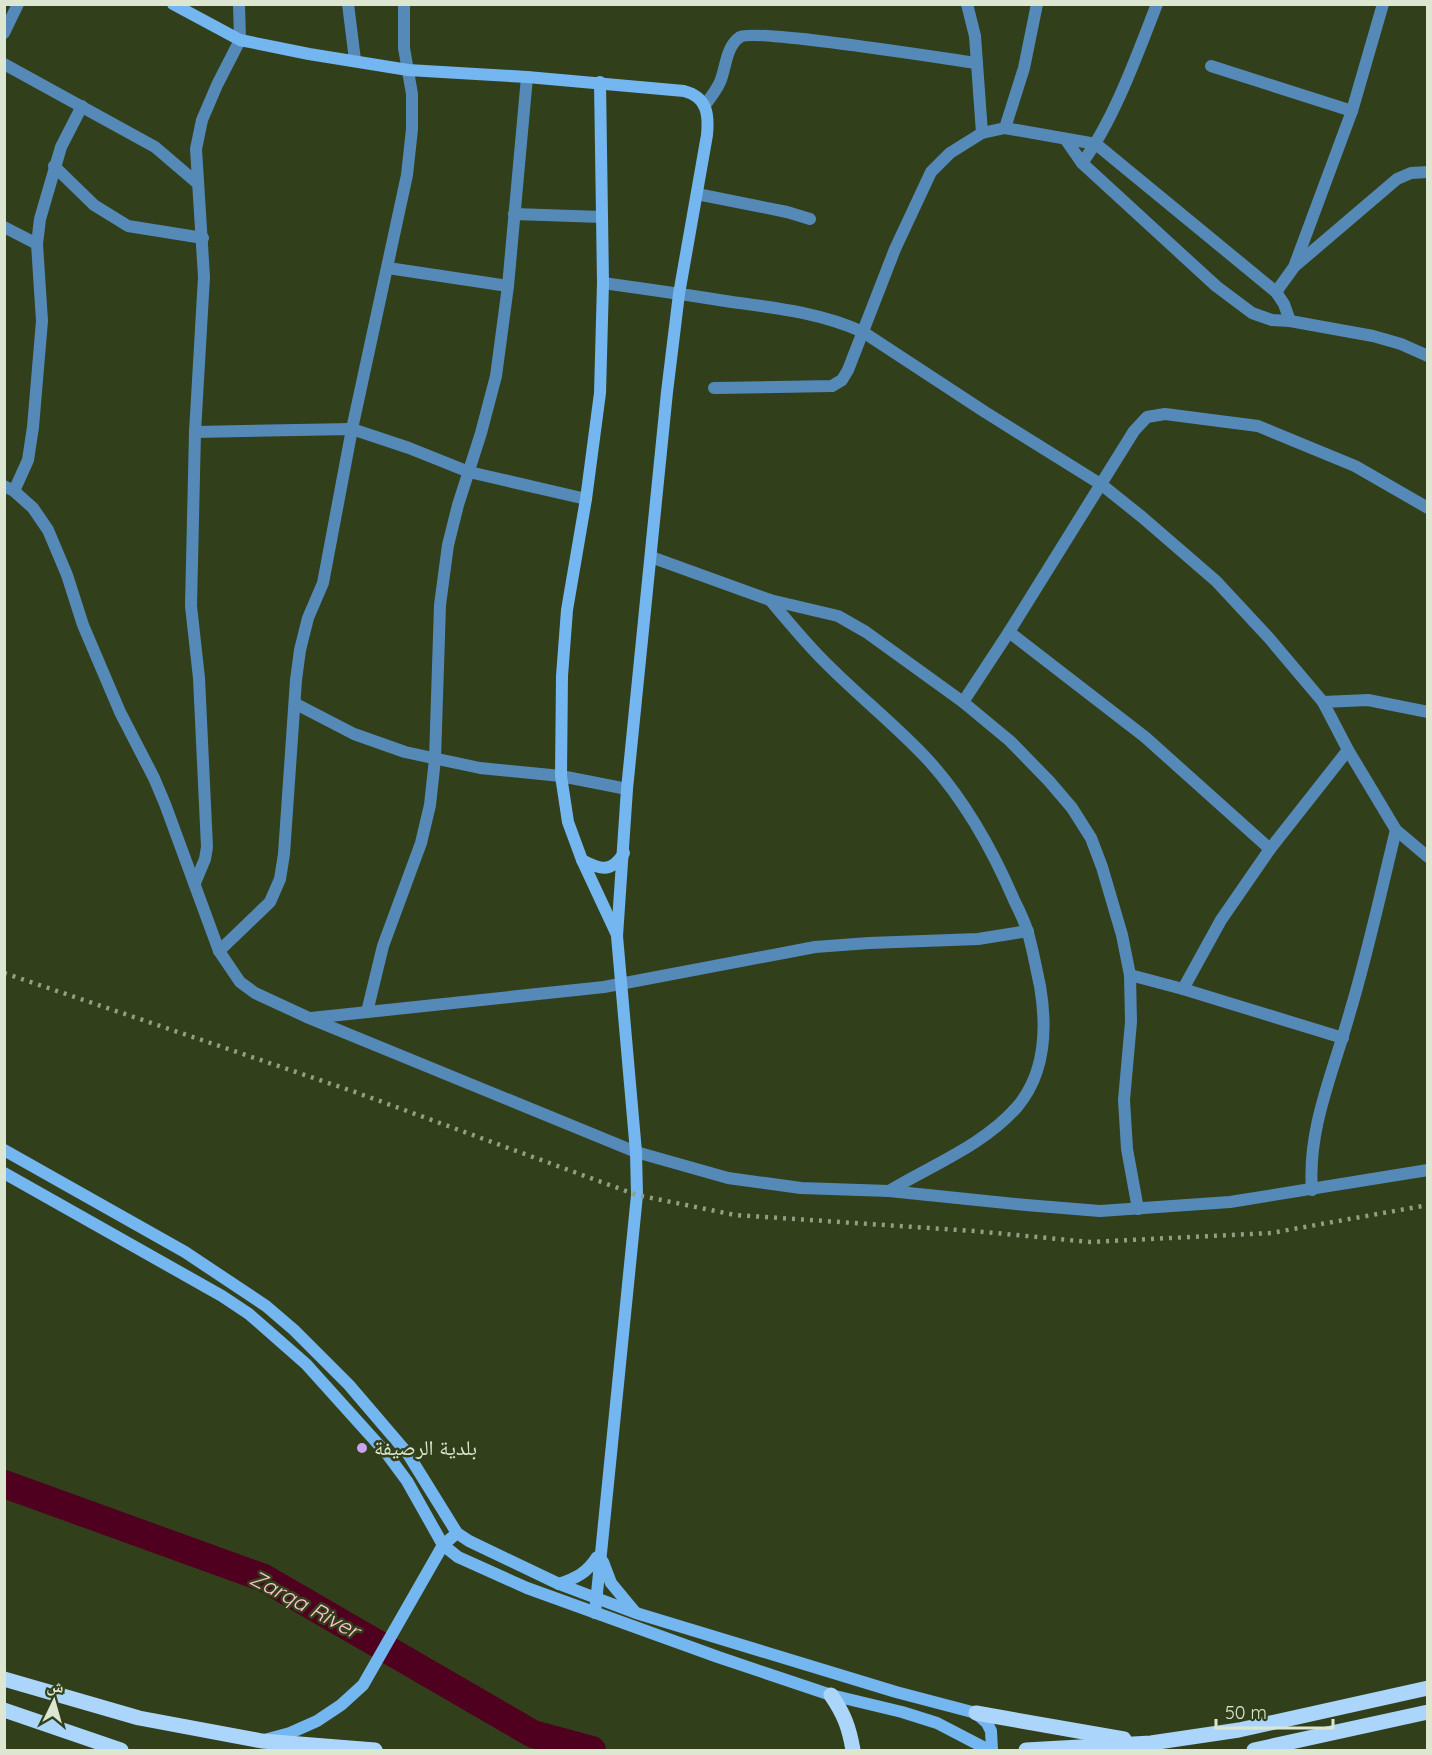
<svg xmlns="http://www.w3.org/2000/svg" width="1432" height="1755" viewBox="0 0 1432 1755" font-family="Quicksand,'Noto Naskh Arabic',sans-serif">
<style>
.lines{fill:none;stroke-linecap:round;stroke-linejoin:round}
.river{stroke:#50001f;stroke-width:28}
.street{stroke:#558ab8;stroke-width:12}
.secondary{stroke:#73b6f0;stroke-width:12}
.primary{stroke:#acd5fb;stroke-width:15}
.rail{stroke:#939e82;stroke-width:4.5;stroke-dasharray:3 6;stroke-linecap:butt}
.poi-dot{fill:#c8a5ee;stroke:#323f1b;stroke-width:2}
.labels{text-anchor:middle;stroke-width:5;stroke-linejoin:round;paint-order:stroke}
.poi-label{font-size:21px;fill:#dde6d1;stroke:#323f1b;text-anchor:start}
.water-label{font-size:22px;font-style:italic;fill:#fec4cf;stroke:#323f1b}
</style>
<rect width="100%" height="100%" fill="#323f1b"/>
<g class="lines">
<polyline class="river" points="4,1484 264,1578 533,1734 592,1750"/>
<g class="street">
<polyline points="348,4 355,60"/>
<polyline points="967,4 975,36 982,133"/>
<polyline points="4,33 18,4"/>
<polyline points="4,64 155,147 196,182"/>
<polyline points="1211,66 1352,111"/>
<path d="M705,105C710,98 716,91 720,82C726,68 726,46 740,37C754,28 947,59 977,63"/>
<polyline points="1005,128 1024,68 1037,4"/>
<polyline points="1066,140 1082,163 1216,286 1252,313 1272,320 1290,321 1373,336 1401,344 1428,356"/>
<path d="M1082,163C1114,120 1137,55 1157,4"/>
<polyline points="54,166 94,205 128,226 203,238"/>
<polyline points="697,194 787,212 810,219"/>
<polyline points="514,214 602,217"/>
<polyline points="4,227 37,244"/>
<polyline points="1295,266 1397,179 1411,173 1428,172"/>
<polyline points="388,268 508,286"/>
<path d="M603,283C646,289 689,295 732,302C777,308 821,313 863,332L985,412L1102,485L1142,517L1216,581L1269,638L1323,702L1348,750L1396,830L1428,857"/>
<polyline points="1276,292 1294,267 1352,111 1383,4"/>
<polyline points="714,388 832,386 842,380 848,370 895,249 931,172 950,153 982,133 1005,128 1096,144 1276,292 1284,304 1290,321"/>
<polyline points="195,432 352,429 409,448 469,472 586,499"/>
<polyline points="4,486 14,491 33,508 48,530 67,575 83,625 120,712 154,778 165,804 219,951 240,982 255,993 309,1018 636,1152 728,1178 801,1188 889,1191 1026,1205 1100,1211 1230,1202 1428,1170"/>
<polyline points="14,491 28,460 33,427 42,321 37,244 40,219 61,147 82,106"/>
<polyline points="651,557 770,600 838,616 866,632 963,702 1010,741 1049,781 1072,808 1091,838 1102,867 1122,935 1130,975 1131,1022 1124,1100 1127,1149 1138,1209"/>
<path d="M770,600C785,618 801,637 817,654C853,692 894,723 929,761C965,801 993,851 1014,900C1019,910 1025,922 1028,933C1033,950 1036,968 1040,986C1047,1027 1046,1073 1017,1107C984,1145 932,1165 889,1191"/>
<polyline points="1009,632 1145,737 1270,849"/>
<polyline points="963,702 1009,632 1134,431 1147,417 1165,414 1258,426 1355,466 1428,508"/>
<polyline points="1323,702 1368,700 1428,712"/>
<polyline points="296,704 354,734 405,752 480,768 561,776 627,789"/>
<polyline points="195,883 205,859 207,847 199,678 191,606 195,432 204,277 196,149 202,120 217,85 240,40 239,4"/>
<polyline points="219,951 270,902 280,879 284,854 296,680 300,650 308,618 323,583 352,429 407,175 412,129 412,94 404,48 404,4"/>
<polyline points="1130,975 1183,989 1343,1038"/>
<polyline points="1183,989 1221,920 1270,849 1348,750"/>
<polyline points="367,1012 383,946 421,843 430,805 435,759 440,605 448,545 458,505 481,433 496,376 508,286 527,77"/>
<polyline points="311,1018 604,987 815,947 869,943 978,939 1028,931"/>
<path d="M1312,1190C1307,1129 1334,1070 1350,1012C1368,952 1381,891 1396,830"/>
</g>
<g class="secondary">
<path d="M173,4L240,40L309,54L408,70L527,77L684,91C707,97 709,114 707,135L679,294L667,392L627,789L617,936L636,1152L637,1195L595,1613"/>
<polyline points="600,82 603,283 600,393 586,499 567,610 562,676 561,776 568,822 582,860 617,935"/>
<path d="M582,860C601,870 611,873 624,853"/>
<polyline points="4,1150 185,1252 266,1306 294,1330 349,1385 408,1454 457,1533 469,1541 559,1584 636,1613 896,1692 976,1713 987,1723 991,1731 992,1750"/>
<polyline points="4,1173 222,1296 249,1314 306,1364 387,1454 407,1481 443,1545 458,1557 527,1588 718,1657 831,1695 902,1712 937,1723 989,1750"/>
<polyline points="603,1562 611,1583 635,1612"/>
<path d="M559,1584C576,1578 587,1573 597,1557"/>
<polyline points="268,1739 290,1733 317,1721 341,1705 363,1685 443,1545 457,1533"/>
</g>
<g class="primary">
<polyline points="4,1679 139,1718 262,1741 375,1750"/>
<path d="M831,1695C844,1714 849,1727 853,1750"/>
<polyline points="4,1710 121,1750"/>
<polyline points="976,1713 1124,1739"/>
<polyline points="1026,1750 1151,1743 1239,1730 1428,1688"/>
<polyline points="1254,1750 1428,1712"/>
</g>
<polyline class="rail" points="4,973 355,1092 637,1195 735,1215 974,1231 1090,1242 1271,1233 1428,1205"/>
</g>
<circle class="poi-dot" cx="362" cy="1448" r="6"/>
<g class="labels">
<g class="poi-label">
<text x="374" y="1455">بلدية الرصيفة</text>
</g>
<g class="water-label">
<text transform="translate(305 1604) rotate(28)" y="8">Zarqa River</text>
</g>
</g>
<rect width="1432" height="1755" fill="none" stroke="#dde6d1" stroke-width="12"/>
<g transform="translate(54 1701) rotate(5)" stroke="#323f1b" stroke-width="4.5" paint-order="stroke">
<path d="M0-4.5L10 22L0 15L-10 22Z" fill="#dde6d1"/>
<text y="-9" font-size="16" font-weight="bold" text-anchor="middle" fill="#dde6d1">ش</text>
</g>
<path d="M1216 1719v9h117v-9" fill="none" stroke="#dde6d1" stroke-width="3"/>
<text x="1225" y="1719" font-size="18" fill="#dde6d1" stroke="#323f1b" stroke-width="4.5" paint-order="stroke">50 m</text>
</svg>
